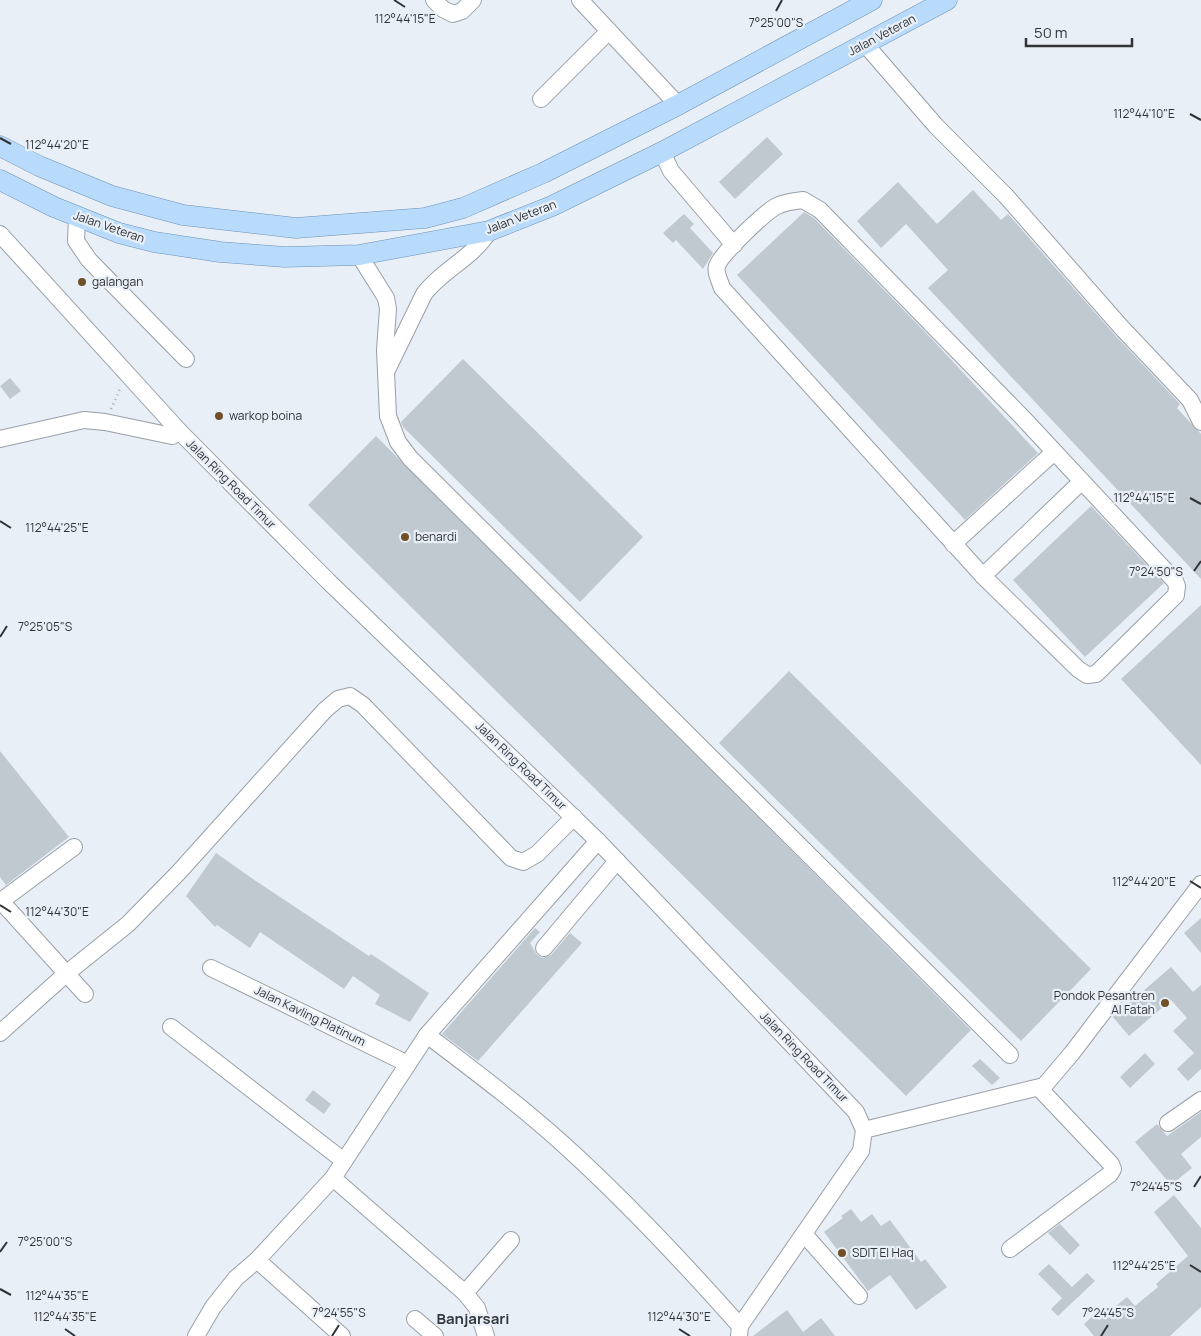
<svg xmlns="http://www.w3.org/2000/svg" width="1201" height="1336" viewBox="0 0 1201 1336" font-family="Manrope,sans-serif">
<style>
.building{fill:#c1c9d0}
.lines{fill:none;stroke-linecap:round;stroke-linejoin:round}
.minor-casing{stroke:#989fa6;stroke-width:18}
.major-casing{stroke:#6c91b5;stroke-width:21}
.path{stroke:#a3a9af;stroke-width:2.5;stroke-dasharray:1 4;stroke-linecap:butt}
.minor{stroke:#fff;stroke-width:16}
.major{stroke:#b9dbfb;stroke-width:20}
.ticks{fill:none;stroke:#313437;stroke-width:2}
.poi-dot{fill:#714f27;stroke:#e8eff7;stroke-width:2}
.labels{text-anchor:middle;stroke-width:4.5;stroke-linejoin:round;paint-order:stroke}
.street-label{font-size:12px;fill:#313437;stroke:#e8eff7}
.poi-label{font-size:12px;fill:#313437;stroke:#e8eff7;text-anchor:start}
.quarter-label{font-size:15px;font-weight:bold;fill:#33393e;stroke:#e8eff7}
.ticks-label{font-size:12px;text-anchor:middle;fill:#313437;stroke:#e8eff7;stroke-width:4.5;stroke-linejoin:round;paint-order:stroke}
</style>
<rect width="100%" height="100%" fill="#e8eff7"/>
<g class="building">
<polygon points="767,137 783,154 735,199 719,182"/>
<polygon points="898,182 937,224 973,190 1001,220 1008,214 1114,334 1180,404 1177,408 1201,434 1201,579 928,288 948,270 906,224 881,248 857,221"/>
<polygon points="804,212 814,218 929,336 1038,453 965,520 737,275"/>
<polygon points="684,214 694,224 690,228 713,253 703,269 676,240 673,243 663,233"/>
<polygon points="463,359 643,537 580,602 403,427 401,422"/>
<polygon points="10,378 21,391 10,399 0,386"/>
<polygon points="376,436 971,1030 906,1096 308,505"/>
<polygon points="1091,506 1164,583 1085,657 1013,580"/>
<polygon points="1201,605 1201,765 1121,679"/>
<polygon points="789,671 1091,969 1021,1041 719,743"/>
<polygon points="0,751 69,837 6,885 0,877"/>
<polygon points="216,853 253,879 369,956 371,954 429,993 410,1022 375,1004 380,995 353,976 344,989 260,932 250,948 217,925 215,927 186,896"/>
<polygon points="1201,918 1201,953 1184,933"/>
<polygon points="535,928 540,932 530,943 537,955 542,958 551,955 570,933 582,943 478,1061 442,1034"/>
<polygon points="1171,967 1193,992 1201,985 1201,1069 1188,1081 1177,1069 1194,1053 1173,1031 1187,1018 1171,1000 1129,1036 1113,1017"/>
<polygon points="1145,1053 1155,1064 1130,1088 1120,1077"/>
<polygon points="980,1059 1000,1078 992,1085 972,1066"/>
<polygon points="313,1090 331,1104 324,1114 305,1100"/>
<polygon points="1201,1112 1201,1137 1181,1154 1192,1168 1171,1185 1135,1142 1157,1124 1167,1136"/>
<polygon points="1174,1195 1201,1228 1201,1307 1170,1336 1094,1336 1084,1324 1094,1315 1099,1320 1127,1297 1135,1306 1158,1287 1156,1284 1188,1256 1154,1212"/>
<polygon points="851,1209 861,1222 872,1214 881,1226 890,1220 921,1262 925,1259 947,1287 916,1310 890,1275 868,1291 824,1232 843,1218 841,1216"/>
<polygon points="1060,1224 1080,1245 1070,1255 1048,1233"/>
<polygon points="1049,1264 1072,1287 1087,1273 1095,1281 1058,1316 1051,1309 1062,1298 1038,1274"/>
<polygon points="787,1310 803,1332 821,1318 835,1336 753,1336"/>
</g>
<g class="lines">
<g class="minor-casing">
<g id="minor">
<polyline points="434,0 443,9 453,14 462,11 473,0"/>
<polyline points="580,0 678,105"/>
<polyline points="865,44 936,126 1006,196 1121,327 1190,400 1201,422"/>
<polyline points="541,99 609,31"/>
<polyline points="662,152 671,171 734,245"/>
<path d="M803,200L820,210L1023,418L1175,581L1177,586L1176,595L1096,674L1087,675L1078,669L983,576L722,288C720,281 715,273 717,266C721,254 765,212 777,206C785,202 793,201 803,200Z"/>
<polyline points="77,217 76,241 89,260 186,359"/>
<polyline points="0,234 180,432 328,581 598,841 856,1112 864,1130 861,1151 740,1326 739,1336"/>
<polyline points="359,255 386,298 388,309 385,350 388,416 398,442 410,458 1010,1055"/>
<path d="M386,372L424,294C443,269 473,258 489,231"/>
<polyline points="0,439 84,420 105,422 172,436 180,432"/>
<polyline points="953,544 1053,453"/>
<polyline points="983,576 1081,482"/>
<polyline points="0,900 85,994"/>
<polyline points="1,901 74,847"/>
<polyline points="544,948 617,861"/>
<polyline points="211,968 408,1064"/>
<polyline points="171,1027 344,1161"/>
<polyline points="0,1033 67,973 128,924 179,872 325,710 338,699 350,696 363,705 511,858 523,862 537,854 574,817"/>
<path d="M427,1035C473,1070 520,1105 563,1144C625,1200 684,1263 740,1326"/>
<polyline points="1168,1123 1201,1100"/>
<polyline points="864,1130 1044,1086 1072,1053 1201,884"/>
<polyline points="333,1178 465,1293 477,1308 486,1336"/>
<polyline points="804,1234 859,1296"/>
<polyline points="1010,1249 1110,1174 1113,1169 1111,1164 1039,1088"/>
<polyline points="257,1260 342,1336"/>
<polyline points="465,1293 511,1240"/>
<polyline points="415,1319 435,1336"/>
<polyline points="196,1336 213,1307 236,1278 257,1260 333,1178 427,1035 598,841"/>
</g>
</g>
<g class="major-casing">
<g id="major">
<polyline points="0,146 39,166 112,196 183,215 296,228 425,218 463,208 543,173 678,105 872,0"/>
<polyline points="0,180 54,207 119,233 154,242 220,252 285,257 359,255 489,231 552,206 662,152 947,0"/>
</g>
</g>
<polyline class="path" points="111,409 120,389"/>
<use href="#minor" class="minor"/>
<use href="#major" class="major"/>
</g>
<path class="ticks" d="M394,0L405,7M776,11L782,0M1190,114L1201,120M0,138L11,144M1190,498L1201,504M0,521L11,528M1194,571L1201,561M0,637L7,626M1190,881L1201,888M0,905L11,912M1194,1187L1201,1176M0,1252L7,1242M1190,1265L1201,1272M0,1289L11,1295M65,1329L75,1336M679,1329L690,1336M332,1336L339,1325M1101,1336L1108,1325"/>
<g class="poi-dot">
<circle cx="82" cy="282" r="5"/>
<circle cx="219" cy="416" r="5"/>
<circle cx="405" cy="537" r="5"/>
<circle cx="1165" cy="1003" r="5"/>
<circle cx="842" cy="1253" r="5"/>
</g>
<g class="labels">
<g class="street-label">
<text transform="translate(882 35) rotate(-28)" y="4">Jalan Veteran</text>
<text transform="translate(521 217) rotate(-21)" y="4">Jalan Veteran</text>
<text transform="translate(109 227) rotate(19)" y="4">Jalan Veteran</text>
<text transform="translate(231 484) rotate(45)" y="4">Jalan Ring Road Timur</text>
<text transform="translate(521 766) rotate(44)" y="4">Jalan Ring Road Timur</text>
<text transform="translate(310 1016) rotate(26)" y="4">Jalan Kavling Platinum</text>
<text transform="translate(804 1057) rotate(46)" y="4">Jalan Ring Road Timur</text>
</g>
<g class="poi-label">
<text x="92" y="286">galangan</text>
<text x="229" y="420">warkop boina</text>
<text x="415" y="541">benardi</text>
<text x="1155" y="1000" text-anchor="end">Pondok Pesantren<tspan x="1155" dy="14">Al Fatah</tspan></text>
<text x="852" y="1257">SDIT El Haq</text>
</g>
<g class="quarter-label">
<text x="473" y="1324">Banjarsari</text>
</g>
</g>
<g class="ticks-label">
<text x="405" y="23">112°44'15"E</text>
<text x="776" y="27">7°25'00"S</text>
<text x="1144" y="118">112°44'10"E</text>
<text x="57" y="149">112°44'20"E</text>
<text x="1144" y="502">112°44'15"E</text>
<text x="57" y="532">112°44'25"E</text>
<text x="1156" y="576">7°24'50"S</text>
<text x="45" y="631">7°25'05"S</text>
<text x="1144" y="886">112°44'20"E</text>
<text x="57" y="916">112°44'30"E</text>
<text x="1156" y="1191">7°24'45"S</text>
<text x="45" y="1246">7°25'00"S</text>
<text x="1144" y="1270">112°44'25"E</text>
<text x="57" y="1300">112°44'35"E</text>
<text x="339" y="1317">7°24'55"S</text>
<text x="1108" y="1317">7°24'45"S</text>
<text x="65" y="1321">112°44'35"E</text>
<text x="679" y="1321">112°44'30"E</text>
</g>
<path d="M1026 38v8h106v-8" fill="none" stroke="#313437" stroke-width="2.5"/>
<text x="1034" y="38" font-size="15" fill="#313437" stroke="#e8eff7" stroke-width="4" paint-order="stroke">50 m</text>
</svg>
